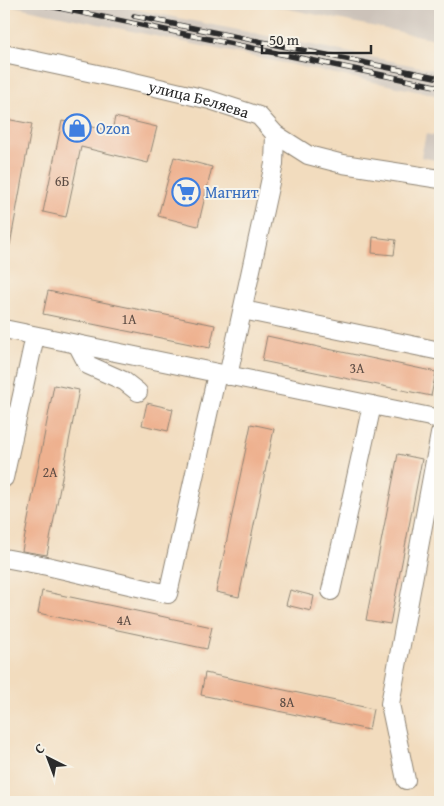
<svg xmlns="http://www.w3.org/2000/svg" width="444" height="806" viewBox="0 0 444 806" font-family="'Gentium Book Plus',serif">
<style>
.industrial{fill:#ccc2b9}
.building{fill:#eeb18f}
.lines{fill:none;stroke-linecap:round;stroke-linejoin:round}
.minor-casing{stroke:#8e8474;stroke-width:20}
.minor{stroke:#fff;stroke-width:18}
.rail-casing{stroke:#2b2b2b;stroke-width:5.5}
.rail{stroke:#f7f3e8;stroke-width:4;stroke-dasharray:11;stroke-linecap:butt}
.labels{text-anchor:middle;stroke-width:4;stroke-linejoin:round;paint-order:stroke}
.number-label{font-size:14px;fill:#5c4c44}
.street-label{font-size:16px;fill:#2b2b2b;stroke:#f7f3e8}
.shop-label{font-size:16px;fill:#366cbe;stroke:#f7f3e8;text-anchor:start}
</style>
<rect width="100%" height="100%" fill="#f7f3e8"/>
<filter id="ink" filterUnits="userSpaceOnUse"><feTurbulence type="fractalNoise" baseFrequency=".02" numOctaves="2"/><feDisplacementMap in="SourceGraphic" scale="10" xChannelSelector="R" yChannelSelector="G"/><feConvolveMatrix kernelMatrix="1 2 1 2 8 2 1 2 1" color-interpolation-filters="sRGB"/></filter>
<filter id="wash" filterUnits="userSpaceOnUse"><feTurbulence type="fractalNoise" baseFrequency=".0096" numOctaves="4" result="noise"/><feDisplacementMap in="SourceGraphic" scale="20" xChannelSelector="R" yChannelSelector="G"/><feGaussianBlur stdDeviation="1.12" result="paint"/><feColorMatrix in="noise" values="0 0 0 0 0 0 0 0 0 0 0 0 0 0 0 0 0 1.4 0 .05"/><feComposite in="paint" operator="in"/></filter>
<g filter="url(#wash)">
<rect width="100%" height="100%" fill="#f2dcbe"/>
<g class="industrial">
<polygon points="4,4 109,4 440,71 440,96"/>
<polygon points="264,4 440,4 440,40"/>
<polygon points="426,134 440,137 440,161 421,157"/>
</g>
<g id="blocks">
<g class="building">
<polygon points="115,117 157,127 148,163 81,147 66,217 43,212 62,121 112,131"/>
<polygon points="6,119 32,124 10,245 4,244 4,133"/>
<polygon points="174,157 212,167 198,226 158,216"/>
<polygon points="373,237 396,240 394,255 372,253"/>
<polygon points="48,291 215,325 210,348 43,314"/>
<polygon points="267,336 436,372 431,396 262,361"/>
<polygon points="54,385 79,390 47,555 22,551"/>
<polygon points="147,403 173,409 168,431 142,425"/>
<polygon points="251,424 274,429 239,597 216,592"/>
<polygon points="398,454 422,459 390,624 366,620"/>
<polygon points="290,590 314,596 311,611 286,605"/>
<polygon points="42,591 212,627 207,649 38,613"/>
<polygon points="205,673 373,709 369,730 201,695"/>
</g>
</g>
</g>
<g filter="url(#ink)">
<use href="#blocks" fill-opacity="0" stroke="#8e8474" stroke-width="1"/>
<g class="lines">
<g class="minor-casing">
<g id="minor">
<path id="s1" d="M4,54L130,81L210,100L259,116L275,134L308,155L343,164L440,179"/>
<polyline points="243,310 440,351"/>
<polyline points="4,329 440,419"/>
<polyline points="77,344 88,365 124,381 138,392"/>
<polyline points="228,376 274,164 275,134"/>
<polyline points="4,478 35,336"/>
<polyline points="4,558 47,566 168,594 217,374"/>
<polyline points="331,591 372,405"/>
<polyline points="406,780 390,704 440,434"/>
</g>
</g>
<use href="#minor" class="minor"/>
<g class="rail-casing">
<g id="rail">
<polyline points="40,4 440,87"/>
<polyline points="134,16 440,78"/>
</g>
</g>
<use href="#rail" class="rail"/>
</g>
</g>
<defs>
<g id="shop-ring" transform="scale(1.4375)"><circle r="9.5" fill="#f7f3e8" stroke="#3f7fe0" stroke-width="1.5"/><path d="M-5-2.5h2.3a2.7 3.5 0 0 1 5.4 0H5L5.5 6h-11ZM-1.5-2.5h3a1.5 2.3 0 0 0-3 0Z" fill="#3f7fe0"/></g>
<g id="supermarket-ring" transform="scale(1.4375)"><circle r="9.5" fill="#f7f3e8" stroke="#3f7fe0" stroke-width="1.5"/><path d="M-6-5.5h2.5l.6 2H6L4.5 2H-2.5L-4.4-4H-6ZM-1.5 3.2a1.3 1.3 0 1 0 .1 0ZM3 3.2a1.3 1.3 0 1 0 .1 0Z" fill="#3f7fe0"/></g>
</defs>
<g fill-rule="evenodd">
<use href="#shop-ring" x="77" y="128"/>
<use href="#supermarket-ring" x="186" y="192"/>
</g>
<g class="labels">
<g class="number-label">
<text x="62" y="186">6Б</text>
<text x="129" y="324">1А</text>
<text x="357" y="373">3А</text>
<text x="50" y="477">2А</text>
<text x="124" y="625">4А</text>
<text x="287" y="707">8А</text>
</g>
<g class="street-label">
<text dy="6" stroke="none"><textPath href="#s1" startOffset="200">улица Беляева</textPath></text>
</g>
<g class="shop-label">
<text x="96" y="134">Ozon</text>
<text x="205" y="198">Магнит</text>
</g>
</g>
<rect width="444" height="806" fill="none" stroke="#f7f3e8" stroke-width="20"/>
<g transform="translate(48 758) rotate(318)" stroke="#f7f3e8" stroke-width="4" paint-order="stroke">
<path d="M0-4L9 19L0 12L-9 19Z" fill="#2b2b2b"/>
<text y="-8" font-size="14" font-weight="bold" text-anchor="middle" fill="#2b2b2b">С</text>
</g>
<path d="M262 45v8h109v-8" fill="none" stroke="#2b2b2b" stroke-width="2.5"/>
<text x="269" y="45" font-size="15" fill="#2b2b2b" stroke="#f7f3e8" stroke-width="4" paint-order="stroke">50 m</text>
</svg>
